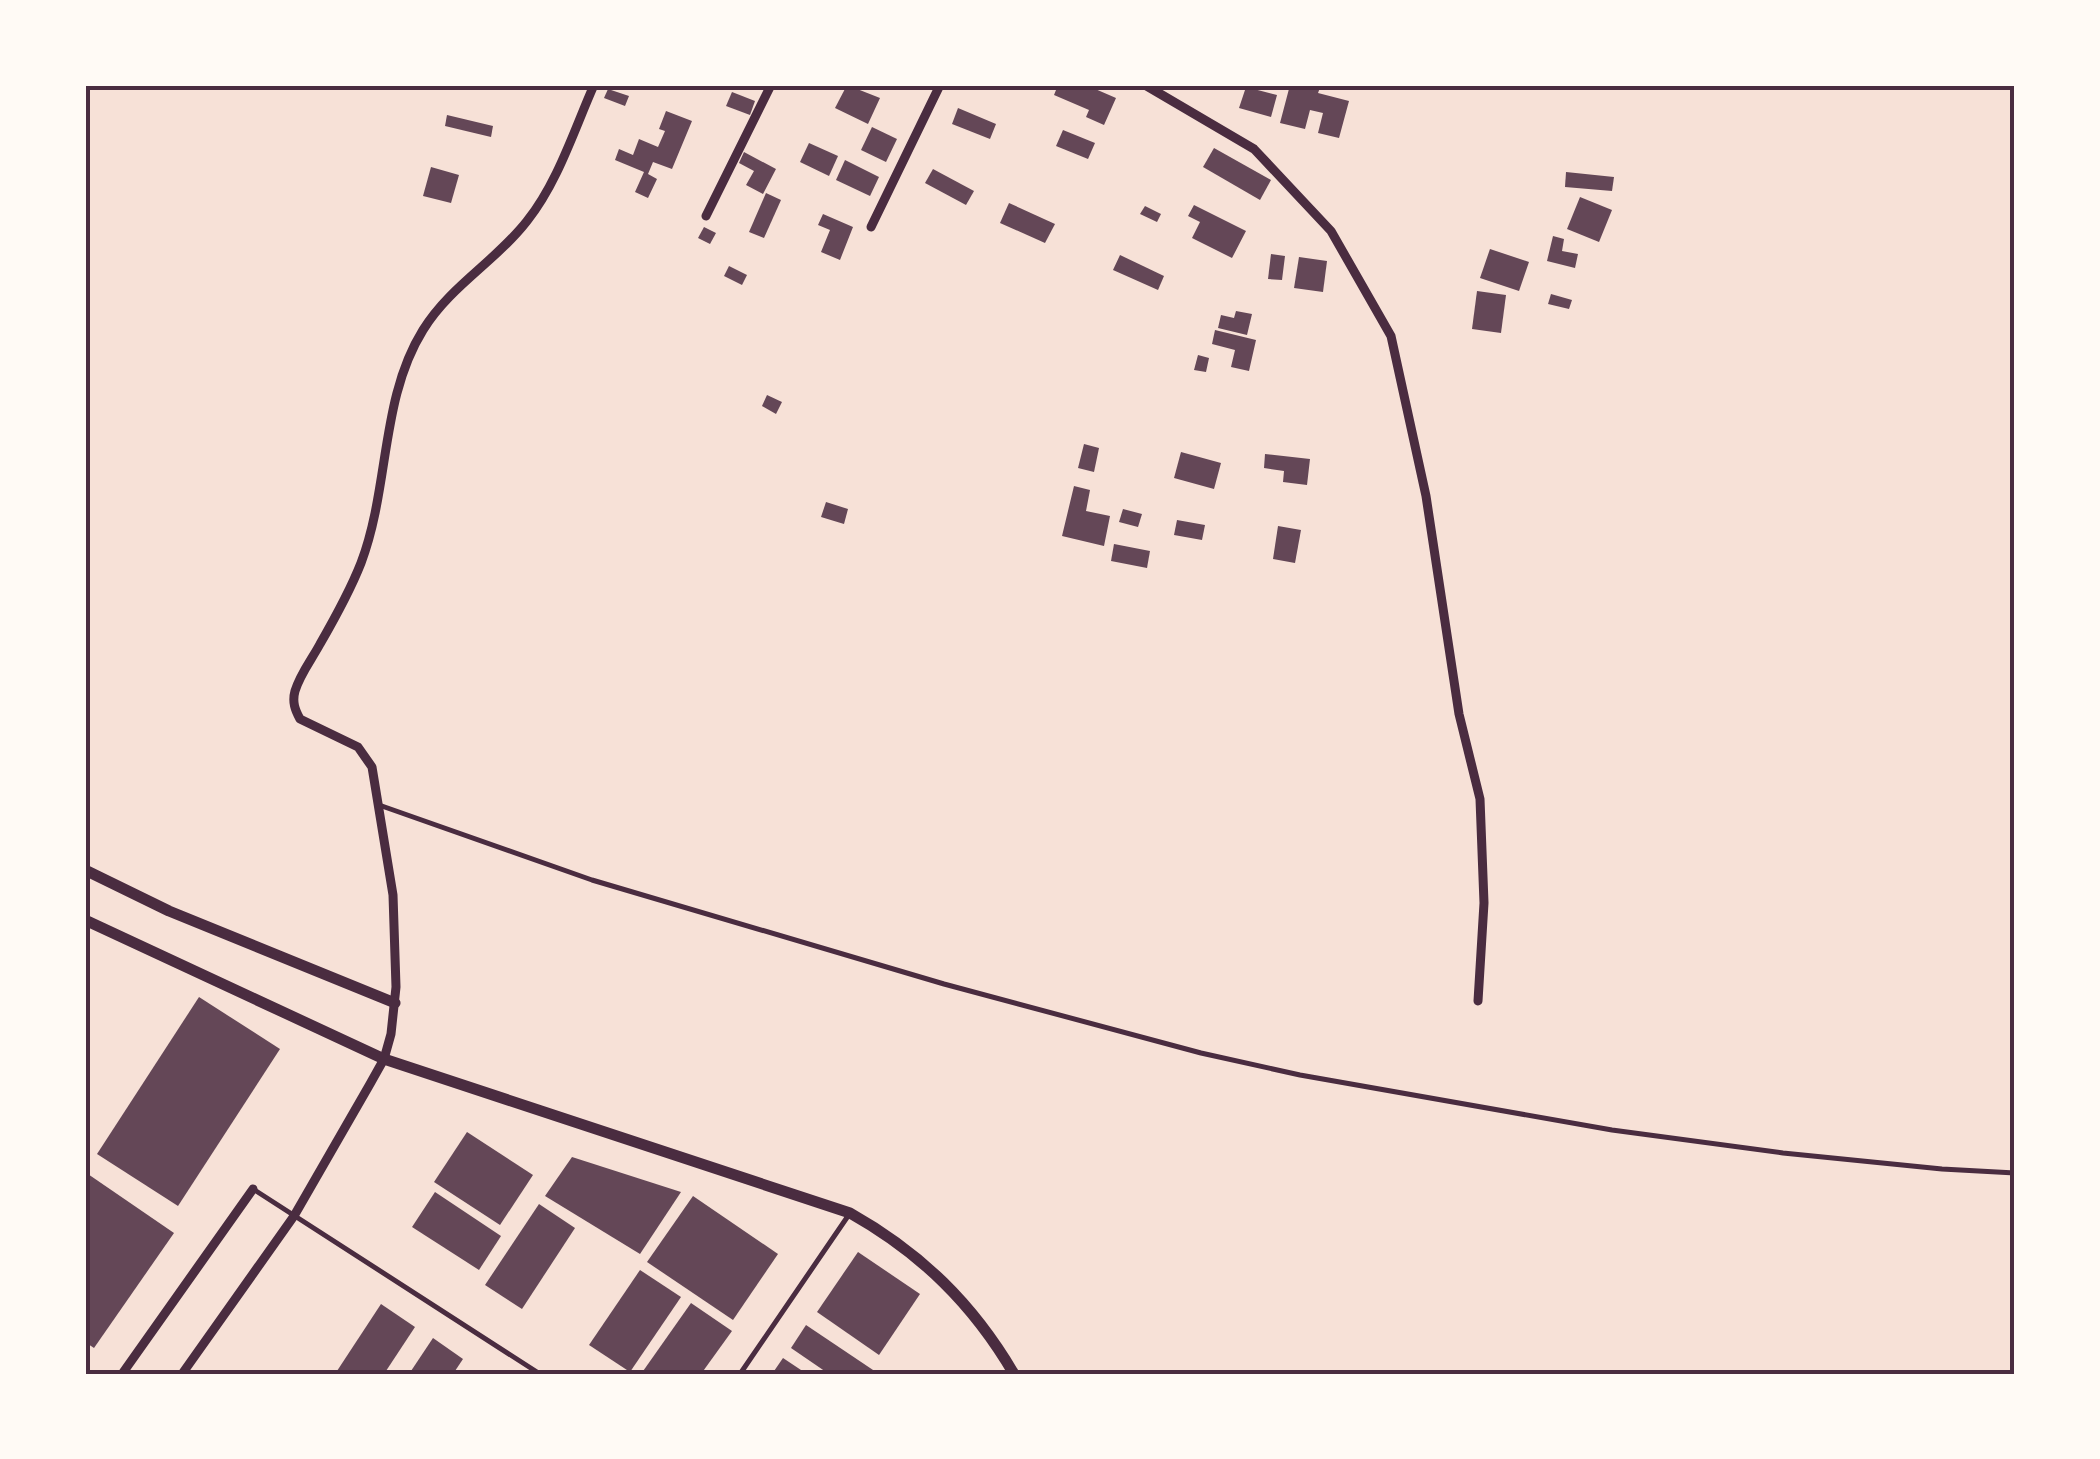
<svg xmlns="http://www.w3.org/2000/svg" width="2100" height="1459" viewBox="0 0 2100 1459" font-family="'Open Sans',sans-serif">
<style>
.building{fill:#644757}
.lines{fill:none;stroke-linecap:round;stroke-linejoin:round}
.service{stroke:#4a2c40;stroke-width:5}
.minor{stroke:#4a2c40;stroke-width:9}
.tertiary{stroke:#4a2c40;stroke-width:11}
.neatline{fill:none;stroke:#4a2c40;stroke-width:4}
</style>
<rect width="100%" height="100%" fill="#f7e1d7"/>
<g class="building">
<polygon points="847,85 880,98 868,124 835,108"/>
<polygon points="1058,85 1086,85 1116,98 1104,125 1086,117 1089,110 1054,95"/>
<polygon points="1290,85 1321,85 1318,93 1349,101 1339,138 1318,133 1323,113 1310,110 1305,129 1280,123"/>
<polygon points="1246,87 1277,95 1271,117 1239,108"/>
<polygon points="608,89 629,96 625,106 604,98"/>
<polygon points="732,92 755,101 750,115 726,106"/>
<polygon points="958,108 996,124 990,139 952,124"/>
<polygon points="666,111 692,121 672,169 653,162 648,174 657,179 648,198 635,192 644,172 615,160 619,149 633,155 639,139 658,147 665,131 659,129"/>
<polygon points="447,115 493,126 491,137 445,126"/>
<polygon points="872,127 897,139 886,162 861,150"/>
<polygon points="1063,130 1095,143 1088,159 1056,146"/>
<polygon points="809,143 838,156 829,176 800,162"/>
<polygon points="1214,148 1271,180 1260,200 1203,167"/>
<polygon points="744,152 776,169 763,194 746,185 754,171 739,163"/>
<polygon points="845,160 879,177 870,196 836,180"/>
<polygon points="431,167 459,175 451,203 423,196"/>
<polygon points="933,169 974,191 966,205 925,183"/>
<polygon points="1566,172 1614,177 1612,191 1565,187"/>
<polygon points="766,193 781,200 764,238 749,232"/>
<polygon points="1580,197 1612,210 1599,242 1567,229"/>
<polygon points="1009,203 1055,224 1045,243 1000,223"/>
<polygon points="1194,205 1246,231 1232,258 1192,238 1200,222 1188,216"/>
<polygon points="1145,206 1161,214 1157,222 1140,214"/>
<polygon points="823,214 853,227 840,260 821,252 830,230 818,225"/>
<polygon points="704,227 716,233 710,244 698,238"/>
<polygon points="1553,236 1564,239 1562,251 1578,254 1575,268 1547,261"/>
<polygon points="1490,249 1529,262 1519,291 1480,278"/>
<polygon points="1271,254 1285,256 1282,280 1268,279"/>
<polygon points="1120,255 1164,276 1158,290 1113,270"/>
<polygon points="1299,257 1327,261 1323,292 1294,288"/>
<polygon points="729,266 747,275 742,285 724,276"/>
<polygon points="1477,291 1506,295 1501,333 1472,329"/>
<polygon points="1551,294 1572,300 1569,309 1548,304"/>
<polygon points="1236,311 1252,314 1247,335 1218,328 1221,315 1234,318"/>
<polygon points="1215,330 1256,340 1249,371 1231,367 1235,350 1212,344"/>
<polygon points="1198,355 1209,358 1206,372 1194,370"/>
<polygon points="767,395 782,402 776,414 762,406"/>
<polygon points="1084,444 1099,448 1094,472 1078,468"/>
<polygon points="1181,452 1221,463 1214,489 1174,478"/>
<polygon points="1265,454 1310,459 1307,485 1283,482 1284,471 1264,468"/>
<polygon points="1074,486 1090,490 1086,511 1110,516 1104,546 1062,536"/>
<polygon points="826,502 848,509 844,524 821,517"/>
<polygon points="1123,509 1142,514 1138,527 1119,522"/>
<polygon points="1177,520 1205,525 1202,540 1174,535"/>
<polygon points="1278,526 1301,530 1295,563 1273,559"/>
<polygon points="1114,544 1150,551 1147,568 1111,561"/>
<polygon points="199,997 280,1049 178,1206 97,1154"/>
<polygon points="467,1132 533,1175 500,1225 434,1182"/>
<polygon points="572,1157 681,1192 640,1254 545,1196"/>
<polygon points="85,1172 174,1233 94,1348 85,1342"/>
<polygon points="435,1192 501,1236 479,1270 412,1227"/>
<polygon points="693,1196 778,1254 733,1320 647,1262"/>
<polygon points="539,1204 575,1228 522,1309 485,1285"/>
<polygon points="858,1252 920,1294 879,1355 817,1312"/>
<polygon points="640,1270 681,1297 630,1372 589,1345"/>
<polygon points="691,1303 732,1331 701,1374 641,1374"/>
<polygon points="381,1304 415,1327 384,1374 335,1374"/>
<polygon points="806,1325 879,1374 829,1374 791,1348"/>
<polygon points="433,1338 463,1359 453,1374 409,1374"/>
<polygon points="783,1358 807,1374 772,1374"/>
</g>
<g class="lines">
<g class="service">
<polyline points="379,805 592,880 944,984 1201,1053 1300,1075 1612,1130 1783,1153 1942,1169 2015,1173"/>
<polyline points="253,1189 540,1374"/>
<polyline points="740,1374 848,1216"/>
</g>
<g class="minor">
<polyline points="1145,85 1254,149 1331,231 1391,336 1426,496 1459,714 1480,799 1484,903 1478,1001"/>
<polyline points="706,216 771,85"/>
<polyline points="871,227 940,85"/>
<polyline points="122,1374 253,1189"/>
<path d="M182,1374L294,1216L370,1084L384,1059L391,1034L396,987L393,895L372,767L358,747L300,719C295,710 292,702 295,691C300,674 312,659 320,644C335,618 350,591 361,563C390,486 380,399 423,330C450,286 496,261 527,221C558,182 574,130 594,85"/>
</g>
<g class="tertiary">
<polyline points="85,870 169,911 395,1003"/>
<path d="M85,920L384,1059L850,1213C921,1253 973,1304 1014,1374"/>
</g>
</g>
<rect width="2100" height="1459" fill="none" stroke="#fffaf5" stroke-width="175"/>
<rect x="88" y="88" width="1924" height="1284" class="neatline"/>
</svg>
